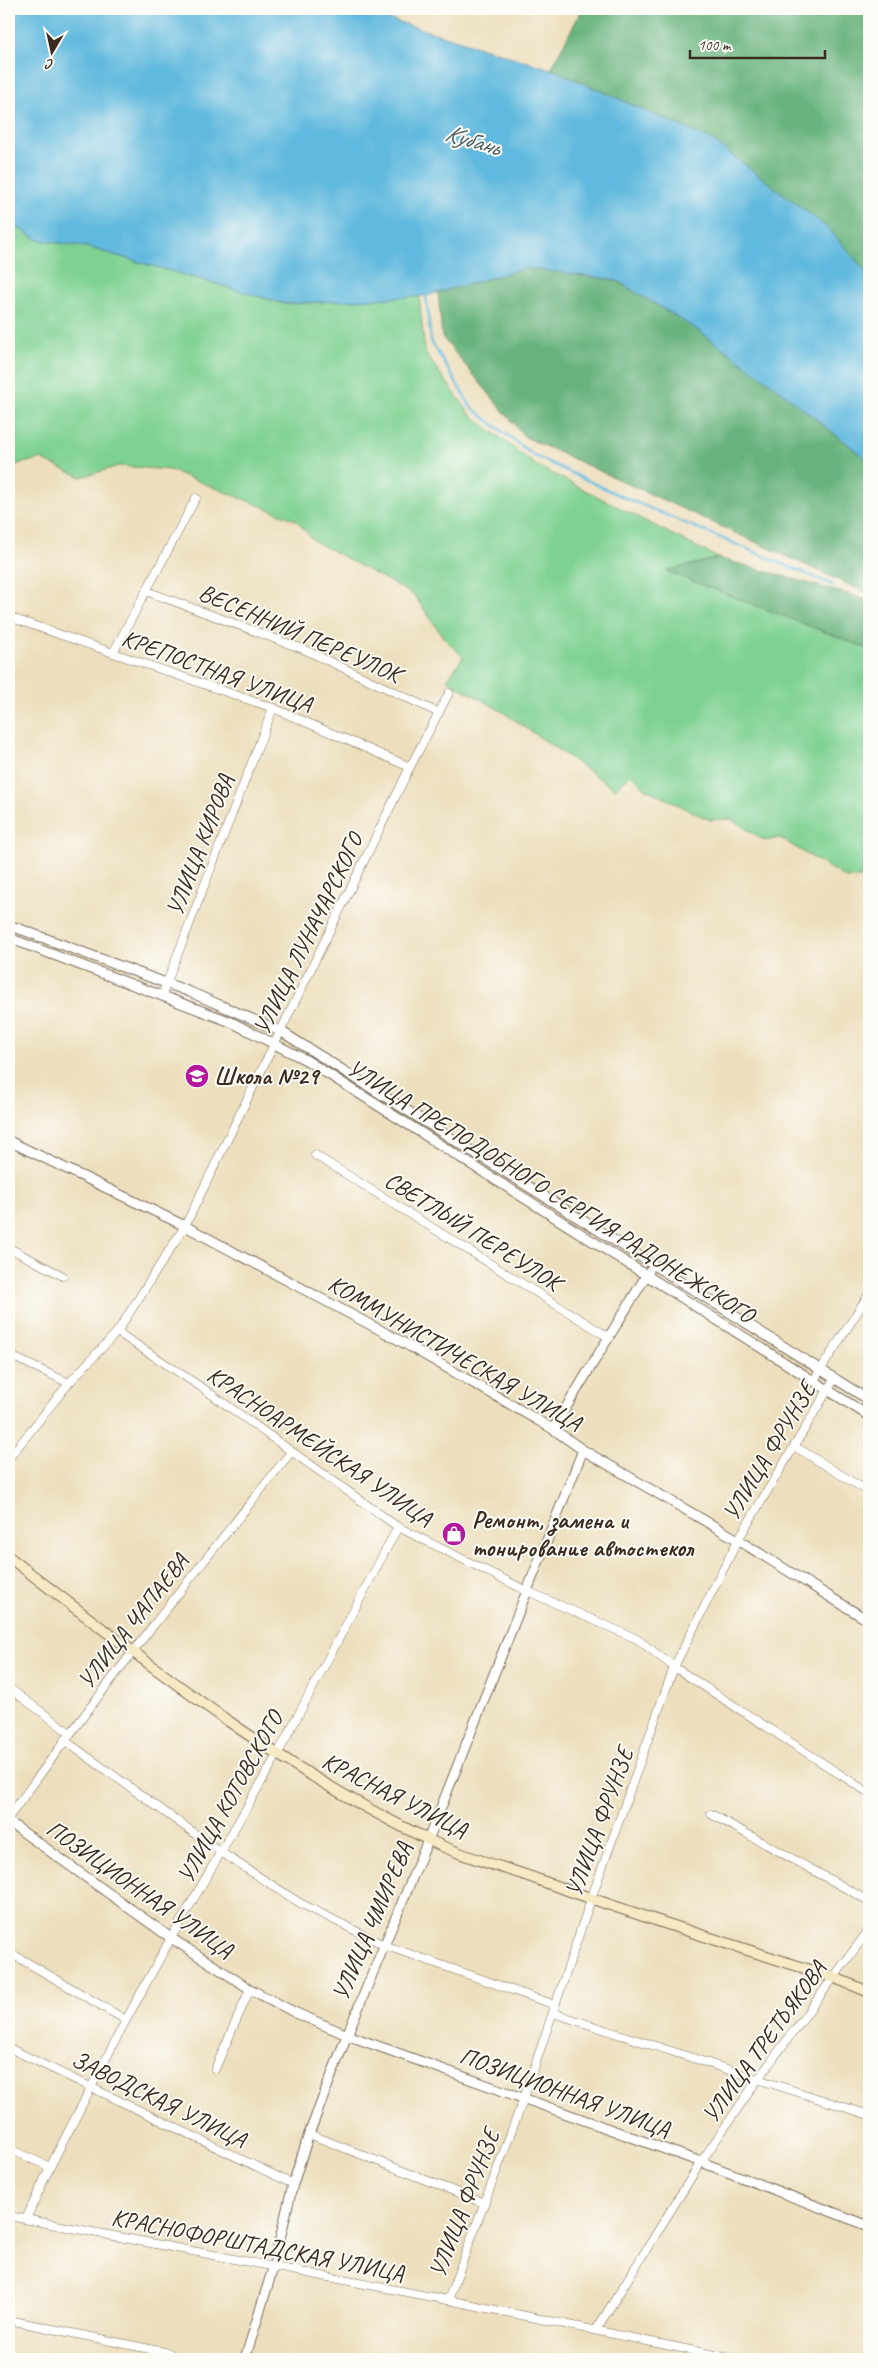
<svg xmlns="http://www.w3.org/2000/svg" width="878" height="2368" viewBox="0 0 878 2368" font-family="Caveat,sans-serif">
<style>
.green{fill:#7fd193;stroke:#5d7e58}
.forest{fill:#67b37d;stroke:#516e4e}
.water{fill:#61b9de;stroke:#4e727e}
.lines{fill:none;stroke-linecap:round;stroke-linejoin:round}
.stream{stroke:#61b9de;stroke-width:2.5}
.minor-casing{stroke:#796956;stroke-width:9}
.tertiary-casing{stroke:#796956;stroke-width:11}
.secondary-casing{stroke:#796956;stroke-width:12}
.minor{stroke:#fff;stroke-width:8}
.tertiary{stroke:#fff;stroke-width:9}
.secondary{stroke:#f7e9c3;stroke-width:10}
.rail-casing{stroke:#3b2a1e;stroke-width:4.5}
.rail{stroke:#fdfcf7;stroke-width:2.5;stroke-dasharray:8;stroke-linecap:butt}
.labels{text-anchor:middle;stroke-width:4;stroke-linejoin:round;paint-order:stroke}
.street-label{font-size:24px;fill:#3b2a1e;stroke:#fdfcf7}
.poi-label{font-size:24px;font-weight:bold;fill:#3b2a1e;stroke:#fdfcf7;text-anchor:start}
.water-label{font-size:25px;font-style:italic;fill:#485c61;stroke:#fdfcf7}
</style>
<rect width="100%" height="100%" fill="#fdfcf7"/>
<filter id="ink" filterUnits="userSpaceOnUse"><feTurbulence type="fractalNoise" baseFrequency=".02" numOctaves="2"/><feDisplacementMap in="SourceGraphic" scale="10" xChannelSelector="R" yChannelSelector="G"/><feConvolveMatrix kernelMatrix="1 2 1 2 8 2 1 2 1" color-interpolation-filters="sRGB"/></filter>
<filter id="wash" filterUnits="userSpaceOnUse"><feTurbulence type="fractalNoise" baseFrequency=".0096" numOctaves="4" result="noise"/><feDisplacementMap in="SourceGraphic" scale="20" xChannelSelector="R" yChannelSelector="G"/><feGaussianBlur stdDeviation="1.12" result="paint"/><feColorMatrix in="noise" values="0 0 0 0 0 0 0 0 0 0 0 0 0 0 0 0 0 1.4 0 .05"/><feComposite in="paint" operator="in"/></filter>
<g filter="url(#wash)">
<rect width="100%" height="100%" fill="#eddfbd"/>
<polygon class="green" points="9,222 38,240 87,247 285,304 419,296 425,353 471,415 536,465 718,558 667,571 869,649 869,878 846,878 780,838 765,841 731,819 710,820 646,789 631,774 615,789 503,712 447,680 463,657 444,638 414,595 314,541 296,520 170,470 119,466 81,477 40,459 9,466"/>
<g class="forest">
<polygon points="582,9 869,9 869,275 827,227 712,140 551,69"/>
<polygon points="526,268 616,280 699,331 768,381 869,461 869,594 525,437 442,337 438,292"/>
<polygon points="718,558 869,600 869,649 666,571"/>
</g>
<polygon class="water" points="9,9 357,9 551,69 712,140 827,227 869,275 869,461 768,381 699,331 616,280 526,268 426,296 285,304 87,247 38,240 9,222"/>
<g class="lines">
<polyline class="stream" points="426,294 431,341 471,407 533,455 623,497 833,585"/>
</g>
</g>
<g filter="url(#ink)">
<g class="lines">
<g class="minor-casing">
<g id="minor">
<polyline points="146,591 303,649 439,713"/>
<polyline points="9,617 273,708 410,767"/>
<polyline points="113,653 196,498"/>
<polyline points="162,995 273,708"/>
<polyline points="315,1155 610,1338"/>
<polyline points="9,1248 63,1276"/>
<polyline points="117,1332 204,1389 398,1527 527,1591 637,1639 674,1667 869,1793"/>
<polyline points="9,1355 69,1383"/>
<polyline points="814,1380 869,1294"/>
<polyline points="794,1446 869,1492"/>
<polyline points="9,1458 69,1383 117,1332 185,1226 410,767 449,693"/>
<polyline points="9,1688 70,1733"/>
<polyline points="64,1740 222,1853 300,1903 384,1945 555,2005"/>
<polyline points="711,1814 869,1901"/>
<path d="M9,1817C99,1692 195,1572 291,1452"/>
<polyline points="9,1952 126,2020"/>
<polyline points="553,2013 869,2115"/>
<polyline points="9,2048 293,2184"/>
<polyline points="215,2069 250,1989"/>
<polyline points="309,2134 484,2203"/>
<polyline points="9,2149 50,2167"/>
<polyline points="9,2216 448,2300 734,2359"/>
<polyline points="26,2219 50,2167 126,2020 171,1938 277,1755 398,1527"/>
<polyline points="448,2300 524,2098 591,1899 674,1667 738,1540 835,1378"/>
<polyline points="9,2320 169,2353 179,2359"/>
<polyline points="596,2330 701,2162 758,2079 869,1930"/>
</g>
</g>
<g class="tertiary-casing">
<g id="tertiary">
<polyline points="9,925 190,992 282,1032 869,1400"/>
<polyline points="9,938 231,1022 306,1060 869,1416"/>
<polyline points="9,1141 185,1226 397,1339 553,1429 583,1450 738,1540 869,1621"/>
<polyline points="553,1429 649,1271"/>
<polyline points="9,1822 171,1938 250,1989 294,2012 347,2035 701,2162 869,2226"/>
<polyline points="245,2359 273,2268 293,2184 309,2134 347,2035 428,1840 583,1450"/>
</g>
</g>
<g class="secondary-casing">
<path id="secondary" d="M9,1557C142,1659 274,1765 425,1838C458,1855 496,1865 531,1877C631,1914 733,1945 835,1978L869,1992"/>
</g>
<use href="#minor" class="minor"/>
<use href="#tertiary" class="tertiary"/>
<use href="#secondary" class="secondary"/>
<g class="rail-casing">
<polyline id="rail" points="9,2356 24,2359"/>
</g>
<use href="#rail" class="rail"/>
</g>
</g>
<defs>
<g id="school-disc" transform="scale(1.25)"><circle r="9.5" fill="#b5179e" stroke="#fdfcf7"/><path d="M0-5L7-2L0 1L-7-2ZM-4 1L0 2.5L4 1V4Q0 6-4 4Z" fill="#fff"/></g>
<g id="shop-disc" transform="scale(1.25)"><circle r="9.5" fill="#b5179e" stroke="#fdfcf7"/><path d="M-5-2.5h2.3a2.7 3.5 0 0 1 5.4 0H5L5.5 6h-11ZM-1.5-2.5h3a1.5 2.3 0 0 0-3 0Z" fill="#fff"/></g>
</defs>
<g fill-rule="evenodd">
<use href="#school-disc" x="197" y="1076"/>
<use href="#shop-disc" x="454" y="1534"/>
</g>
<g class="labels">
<g class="street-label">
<text transform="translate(300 633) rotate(23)" y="8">ВЕСЕННИЙ ПЕРЕУЛОК</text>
<text transform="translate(217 671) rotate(20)" y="8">КРЕПОСТНАЯ УЛИЦА</text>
<text transform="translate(200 845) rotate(-69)" y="8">УЛИЦА КИРОВА</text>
<text transform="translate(308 934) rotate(-64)" y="8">УЛИЦА ЛУНАЧАРСКОГО</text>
<text transform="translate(551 1191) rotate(32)" y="8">УЛИЦА ПРЕПОДОБНОГО СЕРГИЯ РАДОНЕЖСКОГО</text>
<text transform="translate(473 1231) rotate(32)" y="8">СВЕТЛЫЙ ПЕРЕУЛОК</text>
<text transform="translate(455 1353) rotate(30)" y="8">КОММУНИСТИЧЕСКАЯ УЛИЦА</text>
<text transform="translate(320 1446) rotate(34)" y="8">КРАСНОАРМЕЙСКАЯ УЛИЦА</text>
<text transform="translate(769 1451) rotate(-59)" y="8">УЛИЦА ФРУНЗЕ</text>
<text transform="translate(133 1621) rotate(-52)" y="8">УЛИЦА ЧАПАЕВА</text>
<text transform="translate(395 1795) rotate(27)" y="8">КРАСНАЯ УЛИЦА</text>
<text transform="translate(230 1797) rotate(-61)" y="8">УЛИЦА КОТОВСКОГО</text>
<text transform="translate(599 1822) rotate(-70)" y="8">УЛИЦА ФРУНЗЕ</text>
<text transform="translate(140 1889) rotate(35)" y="8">ПОЗИЦИОННАЯ УЛИЦА</text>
<text transform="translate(372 1921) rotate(-67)" y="8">УЛИЦА ЧМИРЕВА</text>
<text transform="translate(764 2042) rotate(-54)" y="8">УЛИЦА ТРЕТЬЯКОВА</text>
<text transform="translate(565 2092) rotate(20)" y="8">ПОЗИЦИОННАЯ УЛИЦА</text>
<text transform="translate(159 2099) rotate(26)" y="8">ЗАВОДСКАЯ УЛИЦА</text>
<text transform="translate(464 2203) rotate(-69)" y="8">УЛИЦА ФРУНЗЕ</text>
<text transform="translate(258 2245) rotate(11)" y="8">КРАСНОФОРШТАДСКАЯ УЛИЦА</text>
</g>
<g class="poi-label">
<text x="214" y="1084">Школа №29</text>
<text x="472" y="1528">Ремонт, замена и<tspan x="472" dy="28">тонирование автостекол</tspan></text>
</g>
<g class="water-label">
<text transform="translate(473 139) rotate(17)" y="9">Кубань</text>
</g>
</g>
<rect width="878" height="2368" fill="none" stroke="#fdfcf7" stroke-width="30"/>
<g transform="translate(52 52) rotate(189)" stroke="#fdfcf7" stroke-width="4" paint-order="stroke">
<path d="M0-4L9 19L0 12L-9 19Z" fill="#3b2a1e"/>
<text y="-8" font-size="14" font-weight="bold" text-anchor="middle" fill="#3b2a1e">С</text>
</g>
<path d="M690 50v8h135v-8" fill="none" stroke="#3b2a1e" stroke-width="2.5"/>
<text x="698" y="50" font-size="15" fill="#3b2a1e" stroke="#fdfcf7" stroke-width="4" paint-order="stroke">100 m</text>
</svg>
